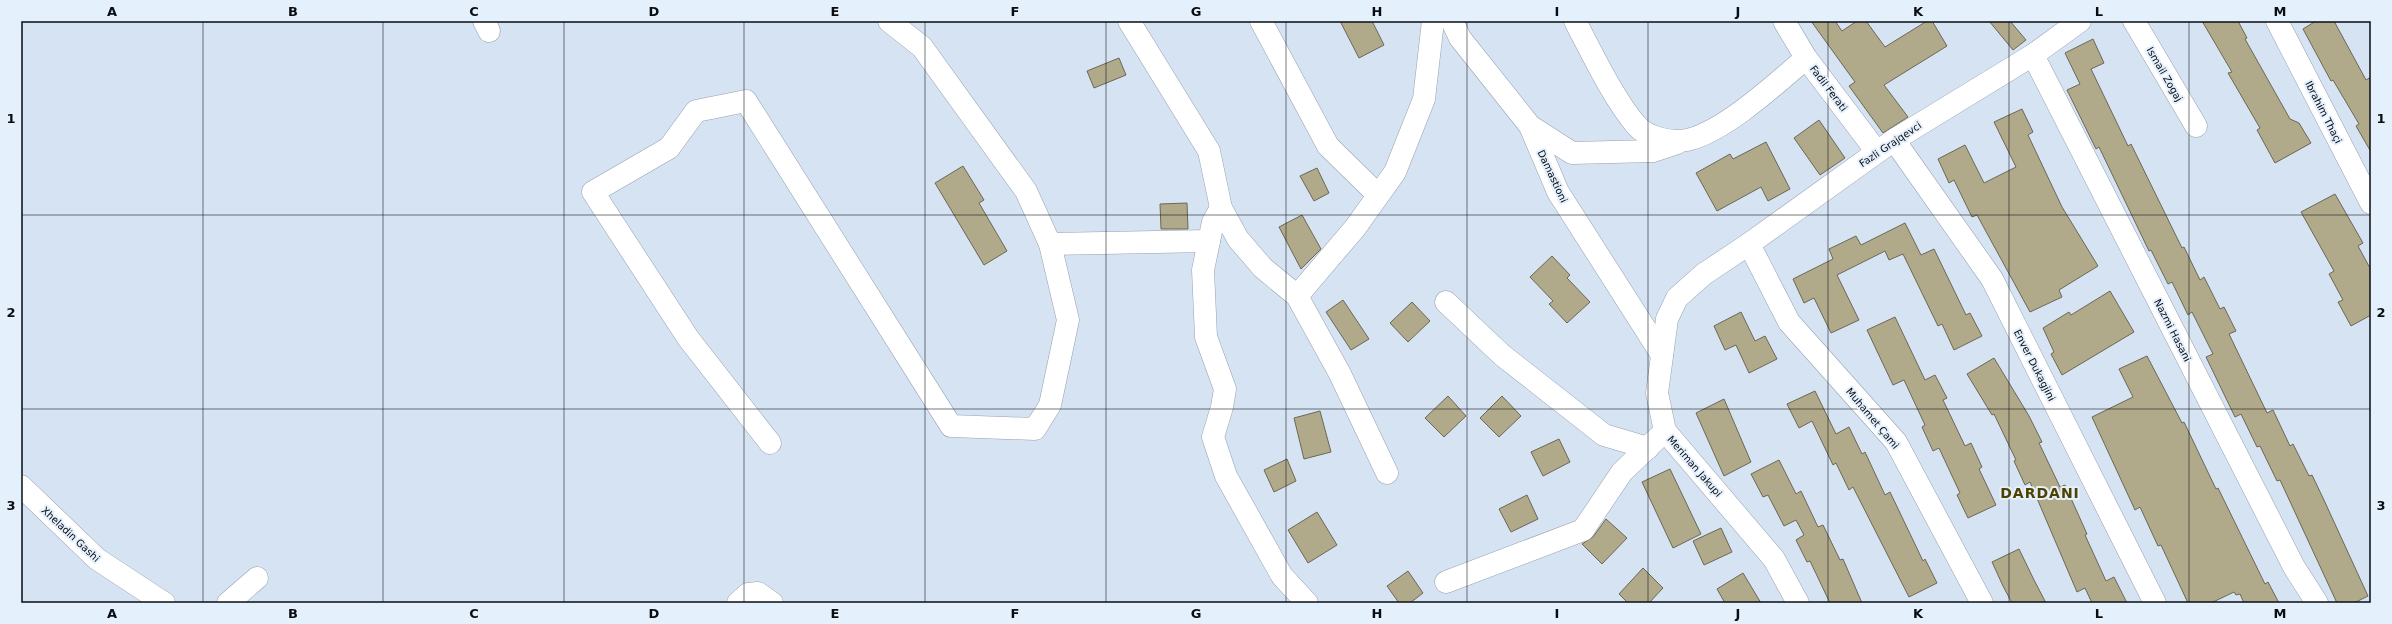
<svg xmlns="http://www.w3.org/2000/svg" width="2392" height="624" viewBox="0 0 2392 624" font-family="'DejaVu Sans',sans-serif">
<style>
.building{fill:#b1aa8a;stroke:#6b6756}
.lines{fill:none;stroke-linecap:round;stroke-linejoin:round}
.minor-casing{stroke:#95a1b0;stroke-width:23}
.minor{stroke:#fff;stroke-width:22}
.grid{fill:none;stroke:#090d12;stroke-width:1;stroke-opacity:0.55}
.labels{text-anchor:middle;stroke-width:4;stroke-linejoin:round;paint-order:stroke}
.street-label{font-size:10px;fill:#090d12;stroke:#e5f0fd}
.district-label{font-size:14px;font-weight:bold;letter-spacing:1px;fill:#4f4200;stroke:#e5f0fd}
.neatline{fill:none;stroke:#090d12;stroke-width:1.5}
.grid-label{font-size:13px;text-anchor:middle;font-weight:bold;fill:#090d12}
</style>
<rect width="100%" height="100%" fill="#d6e3f3"/>
<g class="building">
<polygon points="1340,21 1372,21 1384,45 1359,58"/>
<polygon points="1811,21 1835,21 1842,31 1857,21 1866,21 1885,47 1927,21 1932,21 1947,46 1884,85 1908,117 1883,133 1849,86 1855,82"/>
<polygon points="1989,21 2010,21 2026,40 2013,50"/>
<polygon points="2202,21 2238,21 2247,38 2245,39 2290,119 2299,123 2311,143 2275,163 2257,130 2260,128 2228,73 2232,72"/>
<polygon points="2316,21 2334,21 2366,80 2371,77 2371,152 2356,126 2359,124 2333,80 2331,81 2303,29"/>
<polygon points="2093,39 2104,63 2091,69 2128,146 2131,144 2182,248 2184,247 2200,280 2204,277 2220,309 2224,307 2236,331 2229,334 2267,413 2273,410 2290,446 2293,444 2309,476 2312,475 2323,498 2368,596 2354,603 2337,603 2280,480 2277,481 2260,446 2257,447 2241,414 2235,417 2206,357 2213,354 2192,312 2188,315 2172,282 2168,284 2151,250 2149,251 2099,147 2096,149 2067,90 2080,84 2065,53"/>
<polygon points="1119,58 1126,75 1094,88 1087,71"/>
<polygon points="2022,109 2033,132 2028,135 2062,207 2098,266 2059,290 2062,297 2030,312 1977,215 1972,217 1954,180 1949,183 1938,159 1965,145 1984,183 2016,167 1994,122"/>
<polygon points="1819,120 1845,158 1820,175 1794,138"/>
<polygon points="1766,142 1790,189 1768,201 1761,187 1717,211 1696,173 1730,154 1733,159"/>
<polygon points="963,166 984,200 979,203 1007,251 984,265 935,183"/>
<polygon points="1317,168 1329,193 1314,201 1300,176"/>
<polygon points="2335,194 2363,243 2358,246 2371,270 2371,315 2351,326 2338,302 2343,300 2329,274 2334,271 2301,212"/>
<polygon points="1187,203 1188,229 1161,229 1160,204"/>
<polygon points="1302,215 1321,249 1301,269 1279,227"/>
<polygon points="1905,223 1921,255 1934,249 1966,315 1970,313 1982,336 1954,350 1942,324 1938,326 1903,254 1889,260 1885,251 1837,275 1859,320 1831,333 1814,298 1804,303 1793,279 1833,259 1829,249 1856,236 1861,245"/>
<polygon points="1552,256 1570,275 1567,278 1590,302 1567,323 1549,304 1553,301 1530,277"/>
<polygon points="2110,291 2134,332 2062,375 2051,354 2054,352 2043,328 2069,312 2071,315"/>
<polygon points="1343,300 1369,339 1351,350 1326,312"/>
<polygon points="1412,302 1430,321 1408,342 1390,323"/>
<polygon points="1741,312 1755,341 1765,336 1777,359 1749,373 1736,345 1725,350 1714,326"/>
<polygon points="1895,317 1925,380 1935,375 1947,398 1943,400 1965,446 1971,443 1982,467 1979,469 1996,505 1968,518 1957,495 1960,493 1939,448 1933,451 1922,427 1925,425 1904,380 1893,385 1867,330"/>
<polygon points="2147,356 2182,423 2184,422 2216,489 2218,488 2265,584 2268,582 2279,603 2244,603 2240,594 2236,595 2234,592 2211,603 2188,603 2161,545 2158,546 2140,507 2135,510 2092,417 2133,397 2119,369"/>
<polygon points="1994,358 2029,416 2042,442 2039,443 2060,487 2065,485 2087,534 2085,535 2106,581 2114,577 2127,603 2092,603 2085,588 2077,592 2030,482 2025,485 2014,461 2016,460 1994,414 1992,415 1967,374"/>
<polygon points="1815,391 1836,434 1849,427 1862,454 1865,452 1885,495 1890,492 1923,561 1925,559 1937,583 1909,597 1853,487 1849,490 1836,463 1833,465 1812,421 1799,428 1787,404"/>
<polygon points="1448,396 1466,416 1444,437 1425,418"/>
<polygon points="1502,396 1521,416 1499,437 1480,418"/>
<polygon points="1724,399 1751,462 1724,476 1696,413"/>
<polygon points="1320,411 1331,452 1304,459 1294,418"/>
<polygon points="1559,439 1570,462 1543,476 1531,452"/>
<polygon points="1287,459 1296,481 1274,492 1264,470"/>
<polygon points="1779,460 1796,494 1801,491 1818,527 1823,525 1840,560 1843,559 1862,603 1830,603 1810,561 1807,562 1796,540 1804,535 1796,520 1784,526 1768,495 1763,497 1751,474"/>
<polygon points="1670,469 1701,534 1673,548 1642,482"/>
<polygon points="1527,495 1538,519 1511,532 1499,509"/>
<polygon points="1317,512 1337,545 1308,563 1288,530"/>
<polygon points="1606,519 1627,538 1602,564 1582,544 1593,537"/>
<polygon points="1721,528 1732,552 1704,565 1693,541"/>
<polygon points="2019,549 2034,580 2046,603 2012,603 2003,586 1992,562"/>
<polygon points="1643,568 1663,588 1649,603 1628,603 1619,594"/>
<polygon points="1408,571 1423,593 1410,603 1399,603 1387,586"/>
<polygon points="1743,573 1761,603 1725,603 1717,589"/>
</g>
<g class="lines">
<g class="minor-casing">
<g id="minor">
<polyline points="484,21 489,31"/>
<polyline points="889,21 922,47 1026,191 1050,244 1209,241"/>
<polyline points="1129,21 1209,151 1221,208 1238,239 1263,268 1297,296 1340,374 1387,473"/>
<polyline points="1261,21 1328,146 1378,195"/>
<polyline points="1452,21 1460,38 1530,126 1558,192 1662,355"/>
<path d="M1575,21C1592,53 1613,98 1636,125C1647,138 1671,143 1687,140C1724,132 1777,83 1806,58"/>
<polyline points="1784,21 1806,58 1877,152"/>
<polyline points="2134,21 2196,126"/>
<polyline points="2277,21 2371,203"/>
<polyline points="2033,55 2294,567 2317,603"/>
<polyline points="1530,126 1572,153 1653,151 1677,143"/>
<polyline points="1894,140 1992,279 2155,603"/>
<polyline points="1221,208 1213,222 1203,270 1206,337 1225,389 1222,407 1213,437 1226,476 1282,576 1307,603"/>
<polyline points="1749,244 1789,322 1896,442 1982,603"/>
<polyline points="1297,296 1355,228 1395,172 1424,99 1433,21"/>
<polyline points="1446,302 1502,355 1604,435 1648,448"/>
<polyline points="770,443 688,338 593,192 669,148 696,111 746,101 951,426 1035,429 1050,405 1068,320 1050,244"/>
<polyline points="21,486 97,559 164,603"/>
<polyline points="1446,582 1583,530 1622,472 1665,431"/>
<polyline points="228,603 257,578"/>
<polyline points="738,603 748,594 758,593 772,603"/>
<polyline points="1798,603 1774,559 1665,431 1657,393 1667,319 1677,298 1704,274 1749,244 1894,140 2033,55 2080,21"/>
</g>
</g>
<use href="#minor" class="minor"/>
</g>
<path class="grid" d="M203,21V603M383,21V603M564,21V603M744,21V603M925,21V603M1106,21V603M1286,21V603M1467,21V603M1648,21V603M1828,21V603M2009,21V603M2189,21V603M21,215H2371M21,409H2371"/>
<g class="labels">
<g class="street-label">
<text transform="translate(2165 74) rotate(60)" y="4">Ismail Zogaj</text>
<text transform="translate(1829 88) rotate(53)" y="4">Fadil Ferati</text>
<text transform="translate(2324 112) rotate(63)" y="4">Ibrahim Thaçi</text>
<text transform="translate(1890 144) rotate(-34)" y="4">Fazli Grajqevci</text>
<text transform="translate(1553 176) rotate(65)" y="4">Damastioni</text>
<text transform="translate(2173 330) rotate(63)" y="4">Nazmi Hasani</text>
<text transform="translate(2035 365) rotate(63)" y="4">Enver Dukagjini</text>
<text transform="translate(1873 418) rotate(50)" y="4">Muhamet Çami</text>
<text transform="translate(1695 466) rotate(49)" y="4">Meriman Jakupi</text>
<text transform="translate(71 534) rotate(43)" y="4">Xheladin Gashi</text>
</g>
<g class="district-label">
<text x="2040" y="498">DARDANI</text>
</g>
</g>
<rect width="2392" height="624" fill="none" stroke="#e5f0fd" stroke-width="44"/>
<rect x="22" y="22" width="2348" height="580" class="neatline"/>
<g class="grid-label">
<text x="112" y="16">A</text>
<text x="293" y="16">B</text>
<text x="474" y="16">C</text>
<text x="654" y="16">D</text>
<text x="835" y="16">E</text>
<text x="1015" y="16">F</text>
<text x="1196" y="16">G</text>
<text x="1377" y="16">H</text>
<text x="1557" y="16">I</text>
<text x="1738" y="16">J</text>
<text x="1918" y="16">K</text>
<text x="2099" y="16">L</text>
<text x="2280" y="16">M</text>
<text x="11" y="123">1</text>
<text x="2381" y="123">1</text>
<text x="11" y="317">2</text>
<text x="2381" y="317">2</text>
<text x="11" y="510">3</text>
<text x="2381" y="510">3</text>
<text x="112" y="618">A</text>
<text x="293" y="618">B</text>
<text x="474" y="618">C</text>
<text x="654" y="618">D</text>
<text x="835" y="618">E</text>
<text x="1015" y="618">F</text>
<text x="1196" y="618">G</text>
<text x="1377" y="618">H</text>
<text x="1557" y="618">I</text>
<text x="1738" y="618">J</text>
<text x="1918" y="618">K</text>
<text x="2099" y="618">L</text>
<text x="2280" y="618">M</text>
</g>
</svg>
